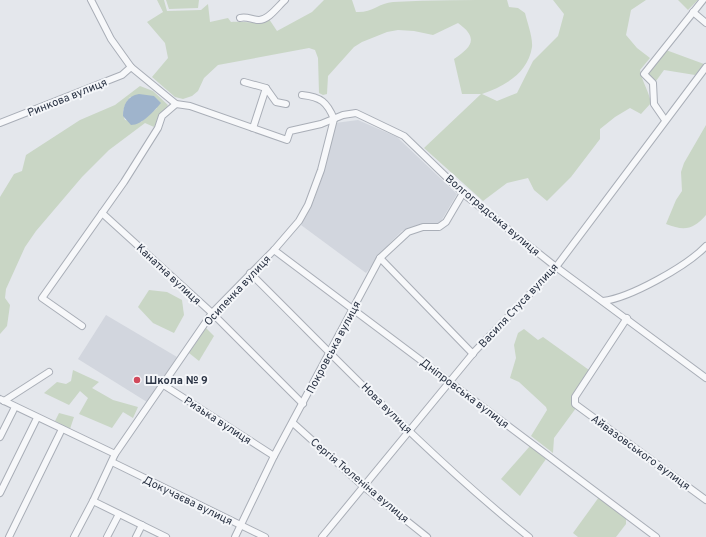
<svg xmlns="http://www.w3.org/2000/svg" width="706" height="537" viewBox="0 0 706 537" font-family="Overpass,sans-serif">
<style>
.built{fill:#d2d6de}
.green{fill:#c9d6c5;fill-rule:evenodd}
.water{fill:#9fb4cc}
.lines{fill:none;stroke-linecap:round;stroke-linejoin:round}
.minor-casing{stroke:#a9aeb7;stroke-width:8}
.minor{stroke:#f7f8fa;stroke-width:6}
.poi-dot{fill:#d1495b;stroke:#f4f6f9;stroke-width:1.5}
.labels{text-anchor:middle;stroke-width:4;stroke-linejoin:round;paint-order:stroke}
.street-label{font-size:11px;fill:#2b3445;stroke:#f4f6f9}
.poi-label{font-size:11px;font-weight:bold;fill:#2b3445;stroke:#f4f6f9;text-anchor:start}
</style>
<rect width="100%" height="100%" fill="#e4e7ec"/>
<g class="built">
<polygon points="358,120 397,137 457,194 440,223 423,224 402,231 390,243 366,273 301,225 313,203 324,172 335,123"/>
<polygon points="106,315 177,357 147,402 78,359"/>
</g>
<g class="green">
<path d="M157,0H164L167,11L201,10L208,4L210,22L228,18L231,22C245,21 256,25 269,19L277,31L312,12L324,0H352L356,12C372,13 379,3 393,2C431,0 469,0 507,0L509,7L518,8L525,13C527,22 533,37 532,47C528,73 505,86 482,94L497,101L517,93L533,61L558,36L564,14L553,0H646L631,10L626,35L637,48L650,58L640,70C642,82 649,91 651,103L641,114L630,108L615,117L600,129V139L571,177L547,201L534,190L528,178L507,183L483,201L424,148L481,94H462L454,59C472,47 479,38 458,23L433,35L414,31L398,30L387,32L362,42L354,47L328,76L327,94L323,95L319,93L318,58L315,50L309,48L218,65L204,78L198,91L192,96L183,99L175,97L152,77L168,58L165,43L147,22L163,12Z"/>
<polygon points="166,0 199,0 198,8 169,9"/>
<polygon points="678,0 698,0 688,10"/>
<polygon points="666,50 704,64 695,75 664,70 656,81 648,73"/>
<path d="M140,86L153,91L168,105L154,127L145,123L109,150L82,177L36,231L25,247L6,289L5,298L10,305L7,326L0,334V197L14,174L22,171L26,155L80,120L115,105ZM148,96H154L157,108L141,122L125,120C121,111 125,104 130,97Z"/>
<path d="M706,125V215C693,230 684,231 666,224L676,200L682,191L681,172L684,163Z"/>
<polygon points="149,290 167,292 182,300 184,315 174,333 153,323 138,307"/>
<polygon points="206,328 214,336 199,361 189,353"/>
<polygon points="524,329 538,340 543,337 589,370 573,396 576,408 554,438 553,453 531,436 547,410 546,407 519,382 510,378 516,358 514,345 518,333"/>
<polygon points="73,370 99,382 92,388 113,400 138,407 133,418 123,412 112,428 79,414 88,398 80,391 69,405 44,393 57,382 66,384 71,381"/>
<polygon points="59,413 74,417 70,429 55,421"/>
<polygon points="530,446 546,459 520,496 501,479"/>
<polygon points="599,497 626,518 626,524 616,537 578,537 573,533"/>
</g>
<path class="water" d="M139,94L154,96L161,103C154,111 142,125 131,125L123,116C123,105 127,96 139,94Z"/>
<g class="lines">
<g class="minor-casing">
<g id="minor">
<polyline points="91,0 111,39 131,67 176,104 190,106 287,140 290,131 321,124 343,115 356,113 404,136 465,195 556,267 706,378"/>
<polyline points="693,12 706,23"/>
<path d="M240,18C247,16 252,20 259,20C269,20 278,6 285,0"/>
<polyline points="244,82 266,88 276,102 286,104"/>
<path d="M302,95C321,97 327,102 334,119"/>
<polyline points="665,120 654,104 653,83 644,74 703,0"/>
<polyline points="0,123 122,75 131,67"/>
<polyline points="253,128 266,88"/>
<polyline points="102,213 212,313 303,404"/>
<polyline points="274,250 656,537"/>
<polyline points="380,258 473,354"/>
<path d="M250,273C341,363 429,457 529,537"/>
<path d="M603,301C630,298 687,266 706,246"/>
<polyline points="627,318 575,397 575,404 706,500"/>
<polyline points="82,326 42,298 124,182 158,128 162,116 176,104"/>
<polyline points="162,384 274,456"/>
<polyline points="0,399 115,454"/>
<polyline points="4,401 49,372"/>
<polyline points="293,423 363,486 427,537"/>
<polyline points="0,437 15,407"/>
<polyline points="112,462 265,537"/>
<polyline points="0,493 37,418"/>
<polyline points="93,501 166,537"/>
<polyline points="9,537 62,429"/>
<polyline points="74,537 93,501 115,454 212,313 274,250 299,221 308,205 321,170 334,119"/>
<polyline points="107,537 119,514"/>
<polyline points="136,537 142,525"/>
<polyline points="235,537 274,456 380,258 408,232 423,227 439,227 446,222 463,193"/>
<polyline points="322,537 475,351 556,267 706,67"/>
</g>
</g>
<use href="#minor" class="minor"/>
</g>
<circle class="poi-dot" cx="137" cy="380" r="4"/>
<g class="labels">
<g class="street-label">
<text transform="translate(67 97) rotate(-22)" y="4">Ринкова вулиця</text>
<text transform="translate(493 215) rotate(40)" y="4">Волгоградська вулиця</text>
<text transform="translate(169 274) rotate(43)" y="4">Канатна вулиця</text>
<text transform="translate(237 290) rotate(-47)" y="4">Осипенка вулиця</text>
<text transform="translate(518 305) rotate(-47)" y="4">Василя Стуса вулиця</text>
<text transform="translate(333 347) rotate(-62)" y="4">Покровська вулиця</text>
<text transform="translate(465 393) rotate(37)" y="4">Дніпровська вулиця</text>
<text transform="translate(387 408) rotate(45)" y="4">Нова вулиця</text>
<text transform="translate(218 420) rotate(33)" y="4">Ризька вулиця</text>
<text transform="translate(641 452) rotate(36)" y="4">Айвазовського вулиця</text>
<text transform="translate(360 480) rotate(40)" y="4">Сергія Тюленіна вулиця</text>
<text transform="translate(188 500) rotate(26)" y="4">Докучаєва вулиця</text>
</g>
<g class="poi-label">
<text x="145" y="384">Школа № 9</text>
</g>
</g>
</svg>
